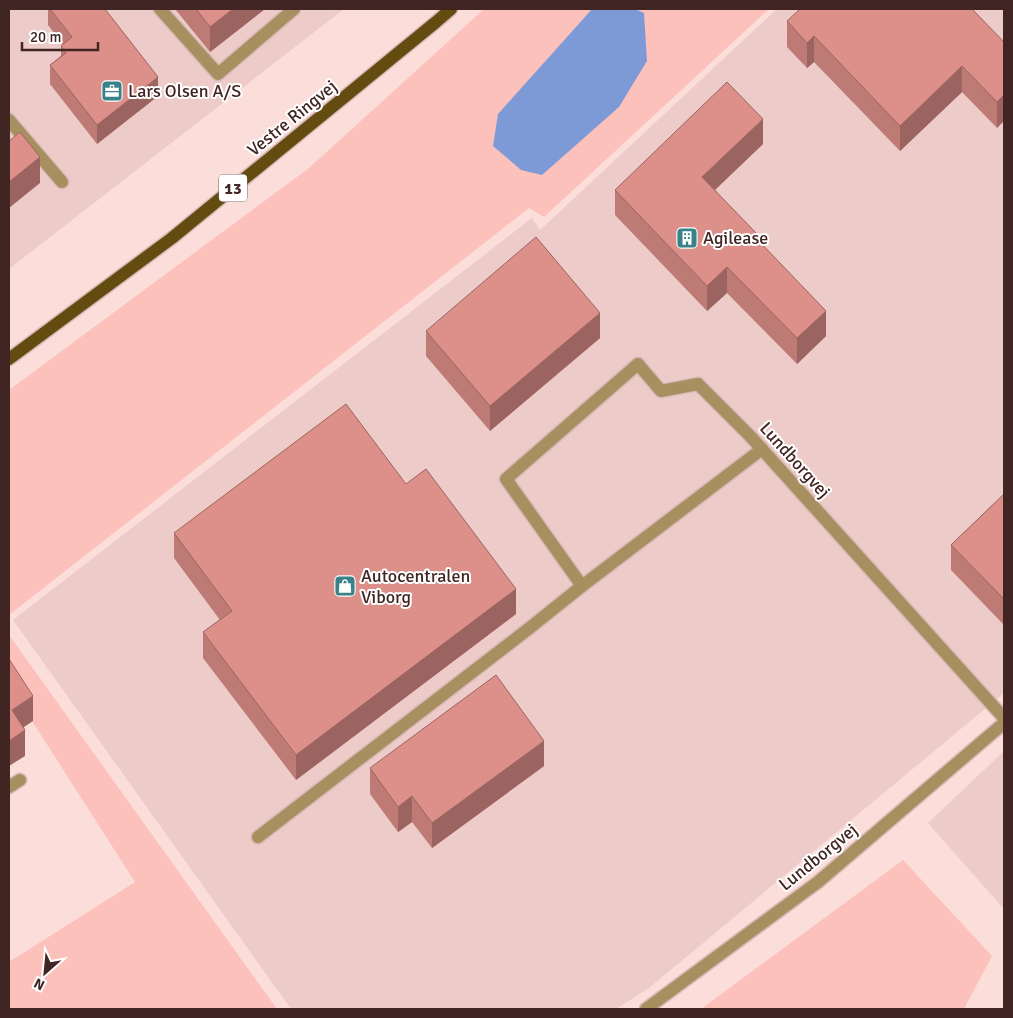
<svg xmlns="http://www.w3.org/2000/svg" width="1013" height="1018" viewBox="0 0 1013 1018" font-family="Signika,sans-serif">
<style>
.built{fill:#edcbc8}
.green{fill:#fdc1bc}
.water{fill:#7d9ad7}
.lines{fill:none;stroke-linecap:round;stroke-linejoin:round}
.service-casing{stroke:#d6b8b5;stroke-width:15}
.minor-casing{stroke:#d6b8b5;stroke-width:15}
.primary-casing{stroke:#d6b8b5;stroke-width:15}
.service{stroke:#a78f60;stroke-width:12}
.minor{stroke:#a78f60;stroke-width:12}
.primary{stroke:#644c11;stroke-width:12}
.wall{fill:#be7b76}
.shaded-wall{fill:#9b6460}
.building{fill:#dd8f89;stroke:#9b6460}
.labels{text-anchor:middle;stroke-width:4;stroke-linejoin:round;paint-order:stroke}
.shield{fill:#fff;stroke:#7a6665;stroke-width:1}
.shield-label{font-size:16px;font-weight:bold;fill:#412523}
.poi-label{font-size:18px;fill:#412523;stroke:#fff;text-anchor:start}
.street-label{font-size:18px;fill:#412523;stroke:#fff}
</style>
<rect width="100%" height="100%" fill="#fbddda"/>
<g class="built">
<polygon points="9,9 344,9 9,269"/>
<polygon points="777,9 1004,9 1004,693 649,988 616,1009 291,1009 13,620 532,218 540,230"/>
<polygon points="1004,751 1004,909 928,823"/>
</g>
<g class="green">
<polygon points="484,9 595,9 592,9 498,114 644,13 635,9 769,9 544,217 529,208 9,615 9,390 309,168"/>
<polygon points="9,635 277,1009 9,1009 9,962 135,882 9,685"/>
<polygon points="903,860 992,956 964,1009 701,1009"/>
</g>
<polygon class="water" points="592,9 635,9 644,13 647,61 619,107 542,175 521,170 493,146 498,114"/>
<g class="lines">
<g class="service-casing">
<g id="service">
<polyline points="160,9 218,74 294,9"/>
<polyline points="9,120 62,182"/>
<polyline points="582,586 506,479 638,364 661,391 698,384"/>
<polyline points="9,787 20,780"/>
<polyline points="258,837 527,630 582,586 762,449"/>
</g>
</g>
<g class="minor-casing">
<g id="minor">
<polyline points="698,384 751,437 1004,718"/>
<polyline points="646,1009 818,882 1004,723"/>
</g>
</g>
<g class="primary-casing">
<polyline id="primary" points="9,359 172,238 436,22 451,9"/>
</g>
<use href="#service" class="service"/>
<use href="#minor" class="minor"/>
<use href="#primary" class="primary"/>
</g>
<g class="wall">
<polygon points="48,9 105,9 158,96 97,144 50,84 50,65 61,56 61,46 63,45 48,25"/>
<polygon points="175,9 265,9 210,52"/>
<polygon points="787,21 1004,42 997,128 962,92 900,151 814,62 807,68 787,47"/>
<polygon points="763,144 715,190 759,241 826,336 797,364 727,293 707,311 615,215 615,190"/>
<polygon points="426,331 600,338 490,431 426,356"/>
<polygon points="406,484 516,614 296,780 203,658 203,632 220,620 174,558 174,533"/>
<polygon points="1004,494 1004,622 1003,624 951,570 951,545"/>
<polygon points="544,766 432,848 412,822 398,832 370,794 370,768"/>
</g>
<g class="shaded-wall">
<polygon points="233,9 265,9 210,52 210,27"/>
<polygon points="814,36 814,62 807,68 807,43"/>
<polygon points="962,66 962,92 900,151 900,126"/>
<polygon points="158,77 158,96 97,144 97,125"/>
<polygon points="1004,95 1004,121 997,128 997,102"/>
<polygon points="763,119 763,144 702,202 702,177"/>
<polygon points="40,157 40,183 9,208 9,182"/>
<polygon points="727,267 727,293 707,311 707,286"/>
<polygon points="826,311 826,336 797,364 797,338"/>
<polygon points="600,313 600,338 490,431 490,406"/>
<polygon points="516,589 516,614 296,780 296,755"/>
<polygon points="1004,597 1004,622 1003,624 1003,598"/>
<polygon points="33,696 33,721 12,735 12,710"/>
<polygon points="25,730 25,756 9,766 9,741"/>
<polygon points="544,741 544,766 432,848 432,823"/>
<polygon points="412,796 412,822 398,832 398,807"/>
</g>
<g class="building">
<polygon points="50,9 105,9 158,77 97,125 50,65 66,53 61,46 72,37"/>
<polygon points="196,9 233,9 210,27"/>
<polygon points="800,9 972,9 1004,42 1004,95 997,102 962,66 900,126 814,36 807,43 787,21"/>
<polygon points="727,82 763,119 702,177 759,236 757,239 826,311 797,338 727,267 707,286 615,190"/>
<polygon points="20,132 40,157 9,182 9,141"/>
<polygon points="536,237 600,313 490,406 426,331"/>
<polygon points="346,404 406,484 426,469 516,589 296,755 203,632 232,611 174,533"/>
<polygon points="1004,494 1004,597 1003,598 951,545"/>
<polygon points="9,659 33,696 12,710 25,730 9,741"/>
<polygon points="496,675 544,741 432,823 412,796 398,807 370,768"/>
</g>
<defs>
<g id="office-square" transform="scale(1.125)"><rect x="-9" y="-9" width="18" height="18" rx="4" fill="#3a8289" stroke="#fff"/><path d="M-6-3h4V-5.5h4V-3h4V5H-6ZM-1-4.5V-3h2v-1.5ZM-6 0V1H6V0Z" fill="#fff"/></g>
<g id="building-square" transform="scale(1.125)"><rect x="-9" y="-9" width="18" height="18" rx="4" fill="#3a8289" stroke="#fff"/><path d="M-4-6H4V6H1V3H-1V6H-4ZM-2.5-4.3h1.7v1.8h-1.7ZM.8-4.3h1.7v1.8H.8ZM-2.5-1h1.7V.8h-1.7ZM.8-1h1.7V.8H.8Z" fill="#fff"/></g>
<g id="shop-square" transform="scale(1.125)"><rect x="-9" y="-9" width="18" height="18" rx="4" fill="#3a8289" stroke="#fff"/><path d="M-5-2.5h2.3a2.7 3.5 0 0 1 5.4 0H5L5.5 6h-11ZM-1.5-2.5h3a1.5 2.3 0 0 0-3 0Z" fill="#fff"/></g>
</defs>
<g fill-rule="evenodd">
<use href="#office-square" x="112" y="91"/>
<use href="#building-square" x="687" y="238"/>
<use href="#shop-square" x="345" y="586"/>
</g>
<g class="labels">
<rect class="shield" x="219" y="174.5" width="28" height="27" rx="4"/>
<g class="shield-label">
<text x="233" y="194">13</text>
</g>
<g class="poi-label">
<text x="128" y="97">Lars Olsen A/S</text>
<text x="703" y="244">Agilease</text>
<text x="361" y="582">Autocentralen<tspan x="361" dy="21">Viborg</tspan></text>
</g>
<g class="street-label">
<text transform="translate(292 118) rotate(-39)" y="6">Vestre Ringvej</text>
<text transform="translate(795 460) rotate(48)" y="6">Lundborgvej</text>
<text transform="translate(818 857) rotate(-39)" y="6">Lundborgvej</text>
</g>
</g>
<rect width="1013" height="1018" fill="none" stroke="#412523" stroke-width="20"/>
<g transform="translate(45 973) rotate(207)" stroke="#ffffff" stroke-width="4" paint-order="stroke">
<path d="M0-4L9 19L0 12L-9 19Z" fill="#412523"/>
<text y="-8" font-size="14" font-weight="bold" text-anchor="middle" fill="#412523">N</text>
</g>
<path d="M22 42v8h76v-8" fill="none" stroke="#412523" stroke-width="2.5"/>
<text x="30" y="42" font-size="15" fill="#412523" stroke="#ffffff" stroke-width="4" paint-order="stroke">20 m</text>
</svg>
